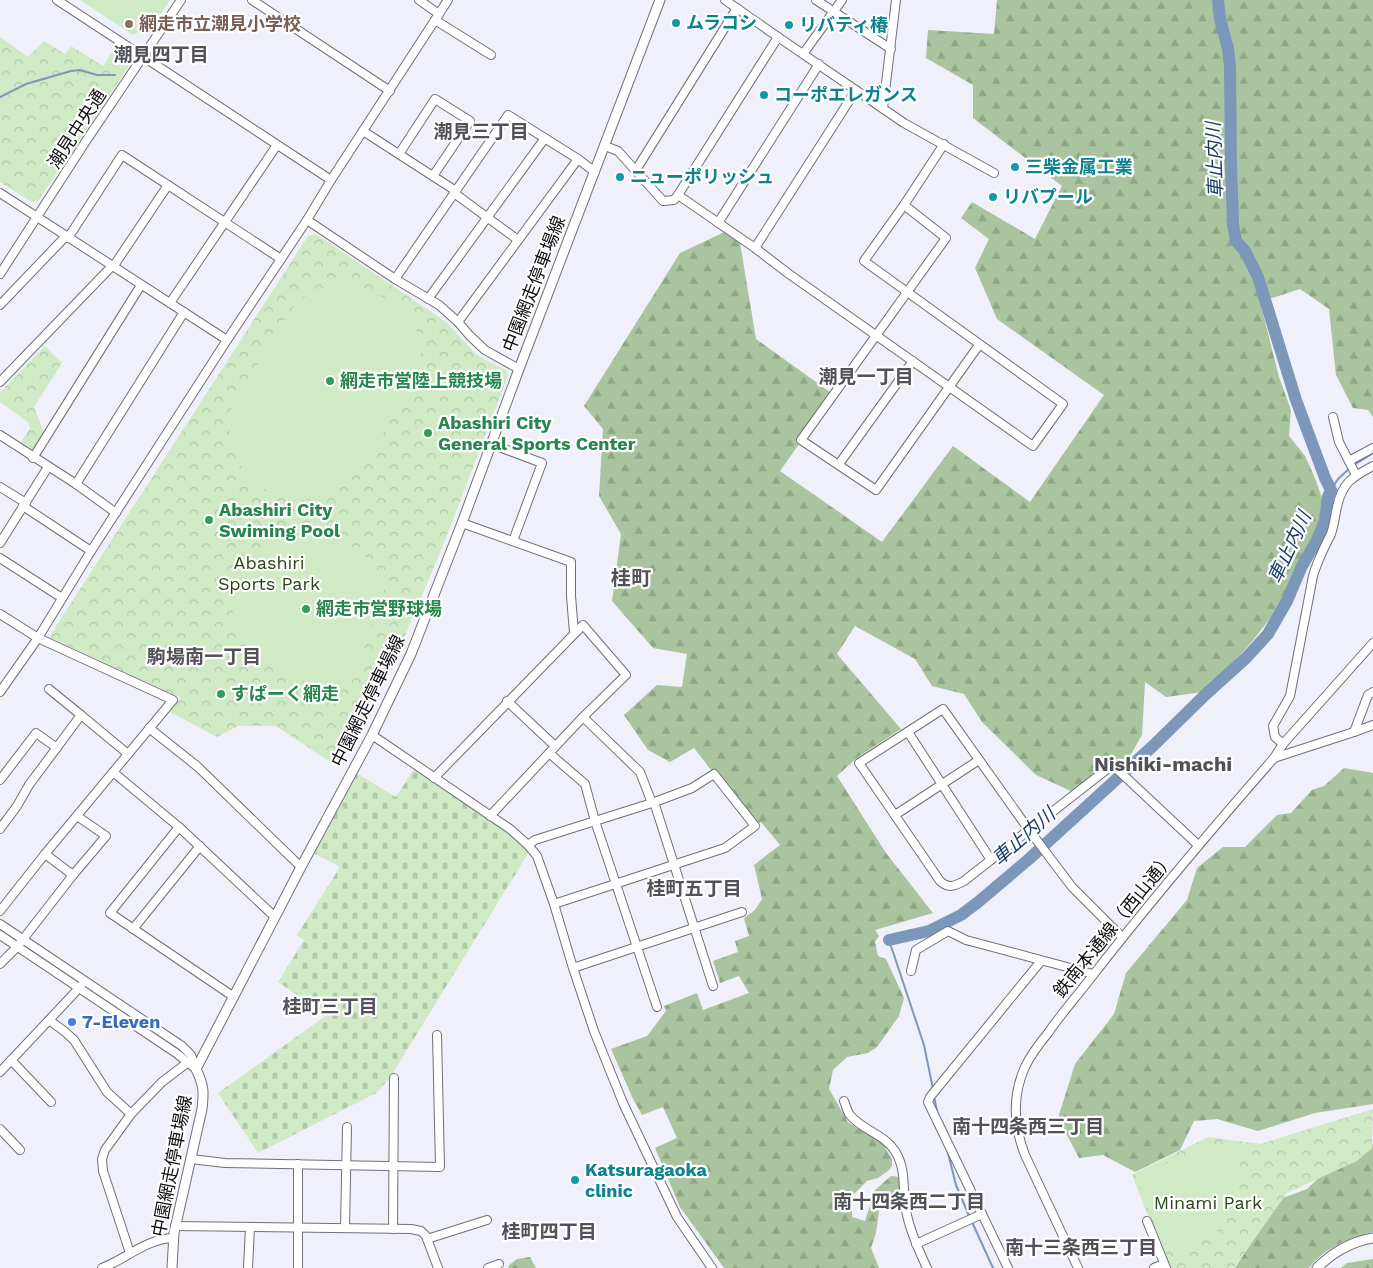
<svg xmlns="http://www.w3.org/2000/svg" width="1373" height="1268" viewBox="0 0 1373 1268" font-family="'Work Sans','Noto Sans JP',sans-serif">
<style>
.forest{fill:url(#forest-firs)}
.cemetery{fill:url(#cemetery-stones)}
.park{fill:url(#park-crowns)}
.garden{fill:#d0eac6}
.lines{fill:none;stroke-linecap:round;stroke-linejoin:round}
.stream{stroke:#7d97ba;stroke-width:2}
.river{stroke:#7d97ba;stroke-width:12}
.minor-casing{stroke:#6f7078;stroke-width:10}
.major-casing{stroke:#6f7078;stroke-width:11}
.minor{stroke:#fff;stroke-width:8}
.major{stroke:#fff;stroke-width:9}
.culture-dot{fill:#0f9aa8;stroke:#fefefe;stroke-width:2}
.education-dot{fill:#8d6e63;stroke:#fefefe;stroke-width:2}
.leisure-dot{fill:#2e9e5b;stroke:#fefefe;stroke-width:2}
.shop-dot{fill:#3f7fe0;stroke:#fefefe;stroke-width:2}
.labels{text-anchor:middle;stroke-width:4.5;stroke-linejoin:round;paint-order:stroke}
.culture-label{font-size:18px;font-weight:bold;fill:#0d838f;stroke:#fefefe;text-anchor:start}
.education-label{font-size:18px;font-weight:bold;fill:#785e54;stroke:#fefefe;text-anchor:start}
.street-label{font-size:18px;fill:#0e0e11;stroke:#fefefe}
.leisure-label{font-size:18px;font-weight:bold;fill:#27864d;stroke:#fefefe;text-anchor:start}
.park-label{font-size:18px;fill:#254813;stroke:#fefefe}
.shop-label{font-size:18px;font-weight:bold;fill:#366cbe;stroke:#fefefe;text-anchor:start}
.neighbourhood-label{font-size:19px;font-weight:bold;fill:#505159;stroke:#fefefe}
.water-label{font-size:19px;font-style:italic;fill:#163c69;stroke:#fefefe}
.quarter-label{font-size:20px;font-weight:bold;fill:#505159;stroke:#fefefe}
</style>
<defs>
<pattern id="forest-firs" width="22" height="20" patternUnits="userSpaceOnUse" patternTransform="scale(1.25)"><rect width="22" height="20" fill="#a9c49e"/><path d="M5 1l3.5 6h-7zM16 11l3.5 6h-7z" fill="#90a787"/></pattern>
<pattern id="cemetery-stones" width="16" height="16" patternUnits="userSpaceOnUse" patternTransform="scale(1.25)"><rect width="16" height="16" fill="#d0eac6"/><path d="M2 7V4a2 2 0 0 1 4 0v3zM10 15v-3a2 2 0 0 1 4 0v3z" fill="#b1c8a9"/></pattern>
<pattern id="park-crowns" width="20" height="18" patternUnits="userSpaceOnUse" patternTransform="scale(1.25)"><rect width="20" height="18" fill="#d0eac6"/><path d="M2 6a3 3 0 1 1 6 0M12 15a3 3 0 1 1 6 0" fill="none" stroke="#b1c8a9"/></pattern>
</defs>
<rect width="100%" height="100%" fill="#eff0fa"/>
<g class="forest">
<polygon points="997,0 1373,0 1373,417 1368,410 1353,408 1336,375 1329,309 1300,289 1260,302 1279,377 1291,410 1289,436 1305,456 1315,478 1322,498 1322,518 1316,535 1310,546 1298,563 1290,583 1276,611 1254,639 1241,654 1203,692 1166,697 1145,682 1142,735 1127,761 1108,764 1073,792 1036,775 982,722 964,694 932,686 915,659 855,626 837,654 901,729 858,757 837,776 886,853 933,913 875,930 879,936 875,942 878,956 886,959 904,998 899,1016 877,1047 868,1053 847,1057 833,1070 829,1089 848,1122 882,1143 892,1159 892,1166 888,1171 878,1178 867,1181 852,1196 852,1217 865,1221 875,1190 891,1176 898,1177 900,1181 899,1189 892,1194 879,1211 876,1233 871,1248 879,1268 724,1268 680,1207 655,1148 677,1138 663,1107 642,1115 633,1099 611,1049 647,1036 666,1011 664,1006 697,993 703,1010 749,993 739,976 720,983 713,961 738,952 735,941 749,936 744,918 755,910 762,899 754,865 780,845 761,822 755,826 694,748 670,762 648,750 624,715 657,685 682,687 687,654 653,648 612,601 621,534 599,496 603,429 584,406 680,253 729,230 739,237 756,339 834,395 780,471 882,542 953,446 1030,502 1104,395 997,319 975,268 989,239 961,218 972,202 1035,239 1062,186 973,118 973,85 926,58 928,30 994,34"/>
<polygon points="1344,768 1373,773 1373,1104 1315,1113 1258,1131 1217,1119 1194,1121 1180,1150 1135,1172 1103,1155 1079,1158 1058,1118 1075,1064 1114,1014 1126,973 1187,900 1197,868 1223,847 1245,847 1277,815 1291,813 1312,790 1324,786"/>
<path d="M1373,1144V1232C1350,1237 1324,1248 1309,1268H1235L1280,1199L1307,1189L1333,1164Z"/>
<polygon points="530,1257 536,1268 509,1268 508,1266 517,1259"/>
<polygon points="1373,1259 1373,1268 1341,1268 1347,1263"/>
</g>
<polygon class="cemetery" points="416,766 490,816 531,849 389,1079 376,1093 258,1153 218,1093 327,1015 278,982 304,940 297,935 340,867 310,851 353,771 396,797"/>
<g class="park">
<polygon points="0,37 28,57 44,41 65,54 71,46 103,66 115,47 130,56 131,63 38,201 32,202 0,182"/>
<polygon points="316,234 433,313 447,323 476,354 484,359 506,370 508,376 444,543 397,655 339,768 276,726 238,726 217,737 170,712 181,698 49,637 308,236"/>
<polygon points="45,346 62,363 34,407 44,433 34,449 31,449 21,442 30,428 28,422 0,402 0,393"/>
<polygon points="1373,1109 1372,1148 1357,1161 1287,1193 1234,1268 1169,1268 1132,1175 1208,1137 1260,1144"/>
</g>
<g class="garden">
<polygon points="80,0 170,0 156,21 133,35"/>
<path d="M346,284C369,289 385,297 403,312C406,316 411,319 413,323C418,330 418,337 419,345C421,353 423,360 420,367C418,374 413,381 409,387C401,402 393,416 384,430C367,456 348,489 316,498C295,504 267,493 252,479C230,458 227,435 232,406L291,310C295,306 298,301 303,298C314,289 331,286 346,284Z"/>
<path d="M313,534C344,537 377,556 384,589L354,679L322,692L250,647C244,640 238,634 235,625C233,620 233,614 233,609C234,582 250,556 275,543C287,537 299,535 313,534Z"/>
<polygon points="1210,1144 1229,1147 1240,1155 1238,1190 1229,1214 1214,1235 1191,1247 1175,1253 1164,1246 1136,1177"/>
</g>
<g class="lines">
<g class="stream">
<polyline points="0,97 26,84 71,71 80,70 97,75 115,75"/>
<polyline points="1354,465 1373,453"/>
<polyline points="1331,490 1338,479 1350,468"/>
<polyline points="889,940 924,1045 933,1089"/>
<polyline points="934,1096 938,1116"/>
<polyline points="947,1149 956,1185 970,1218"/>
<polyline points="972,1222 993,1268"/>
</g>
<polyline class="river" points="889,940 929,931 961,915 977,903 1029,859 1154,745 1205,695 1246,658 1268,634 1287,601 1302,566 1316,542 1322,528 1325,520 1328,497 1331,490 1325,478 1296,400 1258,277 1245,251 1236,241 1233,224 1231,166 1230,67 1228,49 1220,19 1218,0"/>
<g class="minor-casing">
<g id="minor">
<polyline points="57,0 331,180"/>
<polyline points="252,0 390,91"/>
<polyline points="419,0 439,14"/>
<polyline points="725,0 778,37 904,123 994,173"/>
<polyline points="816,0 891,49"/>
<polyline points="435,20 491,55"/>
<polyline points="803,54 842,0"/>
<polyline points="883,108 896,0"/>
<polyline points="363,131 456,191"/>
<polyline points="605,146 618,151 663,201 674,200 678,195 755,248 789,274 1033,446 1063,404 864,261 904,205 944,144"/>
<polyline points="399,154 435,99 470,121 433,176"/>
<polyline points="636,170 737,8"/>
<polyline points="0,193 227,340"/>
<polyline points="454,193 518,240"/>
<polyline points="678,195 778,37"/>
<polyline points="904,205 946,238 801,440 876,490 979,345"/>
<polyline points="307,220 395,279 439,305 458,322 470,336 485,350 519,369"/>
<polyline points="718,223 819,64"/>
<polyline points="68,238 122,155 281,259"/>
<polyline points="755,248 856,90"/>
<polyline points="113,267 168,185"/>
<polyline points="0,274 86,141 181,0"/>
<polyline points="395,279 508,115 578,159 595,172"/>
<polyline points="428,299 545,138"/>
<polyline points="170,303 277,145"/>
<polyline points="0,305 66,236"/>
<polyline points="458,322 578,159"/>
<polyline points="0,382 112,266"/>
<polyline points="1333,417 1339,442 1356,475"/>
<polyline points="0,435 76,484 116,513"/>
<polyline points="491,444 542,463 513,541"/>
<polyline points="33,458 141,285"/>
<polyline points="1349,461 1373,448"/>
<polyline points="839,464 913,361"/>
<polyline points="76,484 184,312"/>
<polyline points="0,487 26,503"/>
<polyline points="23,506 91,551"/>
<polyline points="462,523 571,562 571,596 574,633"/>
<polyline points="0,543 48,467"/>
<polyline points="0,558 62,598"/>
<polyline points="0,614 38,638 173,700 45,854 0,911"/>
<polyline points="49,689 81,715"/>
<polyline points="0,692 38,638 91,551 227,340 307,220 331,180 448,0"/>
<polyline points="1373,692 1368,695 1354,732 1373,725"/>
<polyline points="507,701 555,746"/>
<path d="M943,709L1029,830L964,881C955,886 948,889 940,881L859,763Z"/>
<polyline points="583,717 640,772 652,803"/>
<polyline points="149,728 198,767 301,867"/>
<polyline points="908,732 991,860"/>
<polyline points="372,735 510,829 528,845 537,856 554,904 573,968 594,1031 623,1103 677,1217 712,1268"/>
<path d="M1283,744L1275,737L1273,726L1290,696L1313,576C1317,561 1324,548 1331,534C1334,525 1335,516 1337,507C1342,483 1352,477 1373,466"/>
<polyline points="549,753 585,784 595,821 657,1007"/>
<polyline points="1274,758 1354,732"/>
<polyline points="113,772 179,827 275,917"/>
<polyline points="434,778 583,625 626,675 583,717 490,816"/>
<polyline points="0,780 36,733 57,748"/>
<polyline points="654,802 713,986"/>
<polyline points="895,815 979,760"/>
<polyline points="179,827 110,913 234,997"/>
<polyline points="0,829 17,806 29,785 81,715 128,754"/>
<polyline points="528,845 535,840 652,803 692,788 714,774 755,826 725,848 554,904"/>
<polyline points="45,854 73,875"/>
<polyline points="0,924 182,1046 191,1055 196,1069"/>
<polyline points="133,929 200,846"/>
<polyline points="0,935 176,1053 196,1069"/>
<polyline points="1122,937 1072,887 1029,830 1111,766 1119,771 1198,845"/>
<polyline points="0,964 17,947 73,875 106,836 77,816"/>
<polyline points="573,968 742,912"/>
<polyline points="911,971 916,950 948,931 966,940 1093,974"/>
<polyline points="49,1020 64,1031 74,1040 107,1092 131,1114"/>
<polyline points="11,1060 51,1102"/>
<polyline points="0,1072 81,986"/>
<path d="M844,1101C846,1105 847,1112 850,1115C862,1130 884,1134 895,1151C907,1170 902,1190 906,1210C909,1229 919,1251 927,1268"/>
<polyline points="0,1129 20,1150"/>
<polyline points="191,1159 225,1163 440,1167 437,1035"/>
<polyline points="1147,1221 1166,1268"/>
<polyline points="175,1226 411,1229 421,1231 426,1236 438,1268"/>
<polyline points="345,1228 347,1127"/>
<polyline points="393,1229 394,1078"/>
<polyline points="427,1239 487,1220"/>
<polyline points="916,1244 982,1214"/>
<polyline points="130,1253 103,1171 102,1159 105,1150 131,1114 162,1082 187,1063"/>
<path d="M102,1268C126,1259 146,1239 173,1238"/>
<polyline points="248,1268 250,1227"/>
<polyline points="298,1268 298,1164"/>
<polyline points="488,1268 499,1264"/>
<polyline points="1008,1268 928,1102 930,1097 1041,961"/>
<path d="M1078,1268L1025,1155C1014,1127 1012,1096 1025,1067C1031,1054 1039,1044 1048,1033C1061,1014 1076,997 1090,979C1149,903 1211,830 1274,758L1283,744L1373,643"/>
<polyline points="1154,1268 1164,1264"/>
</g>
</g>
<g class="major-casing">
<g id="major">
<path d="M172,1268L174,1233L202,1109C204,1091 204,1086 196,1069L301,867L372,735L411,654L462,523L519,369L660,0"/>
<path d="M1317,1268C1333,1252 1350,1242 1373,1238"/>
</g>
</g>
<use href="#minor" class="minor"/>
<use href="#major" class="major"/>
</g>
<g class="culture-dot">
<circle cx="676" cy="23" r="5"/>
<circle cx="789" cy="25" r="5"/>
<circle cx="764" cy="95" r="5"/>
<circle cx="1015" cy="167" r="5"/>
<circle cx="620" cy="177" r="5"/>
<circle cx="993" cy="197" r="5"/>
<circle cx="575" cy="1180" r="5"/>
</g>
<circle class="education-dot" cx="129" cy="24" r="5"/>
<g class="leisure-dot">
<circle cx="330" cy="381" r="5"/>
<circle cx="428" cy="433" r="5"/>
<circle cx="209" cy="520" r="5"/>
<circle cx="306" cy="609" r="5"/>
<circle cx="221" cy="694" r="5"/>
</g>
<circle class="shop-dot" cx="72" cy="1022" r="5"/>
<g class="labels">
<g class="culture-label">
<text x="686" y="29">ムラコシ</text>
<text x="799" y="31">リバティ椿</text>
<text x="774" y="101">コーポエレガンス</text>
<text x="1025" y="173">三柴金属工業</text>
<text x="630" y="183">ニューポリッシュ</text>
<text x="1003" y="203">リバプール</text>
<text x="585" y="1176">Katsuragaoka<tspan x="585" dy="21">clinic</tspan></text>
</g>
<g class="education-label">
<text x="139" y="30">網走市立潮見小学校</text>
</g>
<g class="street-label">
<text transform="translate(77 129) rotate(-57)" y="6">潮見中央通</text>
<text transform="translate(534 284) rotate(-69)" y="6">中園網走停車場線</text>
<text transform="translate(368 701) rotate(-64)" y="6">中園網走停車場線</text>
<text transform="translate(1114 925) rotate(-51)" y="6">鉄南本通線（西山通）</text>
<text transform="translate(172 1166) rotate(-79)" y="6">中園網走停車場線</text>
</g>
<g class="leisure-label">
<text x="340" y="387">網走市営陸上競技場</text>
<text x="438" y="429">Abashiri City<tspan x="438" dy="21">General Sports Center</tspan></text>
<text x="219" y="516">Abashiri City<tspan x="219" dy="21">Swiming Pool</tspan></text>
<text x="316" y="615">網走市営野球場</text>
<text x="231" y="700">すぱーく網走</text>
</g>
<g class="park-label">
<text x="269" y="569">Abashiri<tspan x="269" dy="21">Sports Park</tspan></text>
<text x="1208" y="1209">Minami Park</text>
</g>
<g class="shop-label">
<text x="82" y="1028">7-Eleven</text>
</g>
<g class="neighbourhood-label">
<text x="161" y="61">潮見四丁目</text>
<text x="481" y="138">潮見三丁目</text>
<text x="866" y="383">潮見一丁目</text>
<text x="204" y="663">駒場南一丁目</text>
<text x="694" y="895">桂町五丁目</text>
<text x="330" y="1013">桂町三丁目</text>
<text x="1028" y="1133">南十四条西三丁目</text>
<text x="909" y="1208">南十四条西二丁目</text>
<text x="549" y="1238">桂町四丁目</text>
<text x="1081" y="1254">南十三条西三丁目</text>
</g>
<g class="water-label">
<text transform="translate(1214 160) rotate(-92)" y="7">車止内川</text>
<text transform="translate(1289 547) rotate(-65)" y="7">車止内川</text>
<text transform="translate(1023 836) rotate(-41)" y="7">車止内川</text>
</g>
<g class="quarter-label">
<text x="631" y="585">桂町</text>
<text x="1163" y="771">Nishiki-machi</text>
</g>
</g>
</svg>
